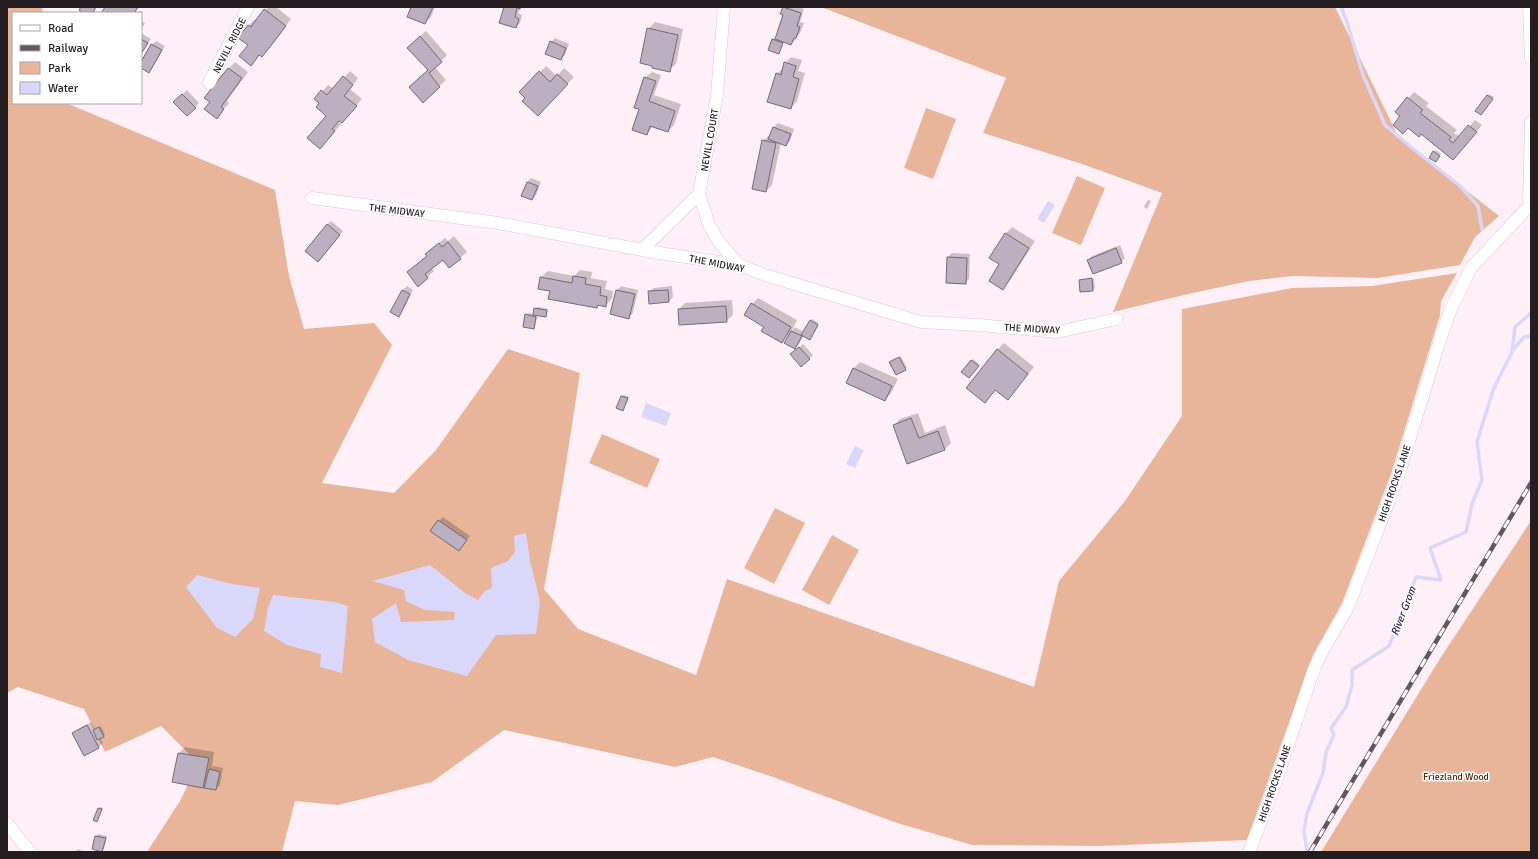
<svg xmlns="http://www.w3.org/2000/svg" width="1538" height="859" viewBox="0 0 1538 859" font-family="Signika,sans-serif">
<style>
.green{fill:#e8b59b}
.water{fill:#d9d8fa}
.shadow{fill:#0003}
.lines{fill:none;stroke-linecap:round;stroke-linejoin:round}
.stream{stroke:#d9d8fa;stroke-width:3.5}
.building{fill:#bbb0bf;stroke:#746a77}
.minor-casing{stroke:#d9c8d0;stroke-width:13}
.minor{stroke:#fff;stroke-width:12}
.rail-casing{stroke:#61575c;stroke-width:4.5}
.rail{stroke:#fff;stroke-width:3;stroke-dasharray:9;stroke-linecap:butt}
.labels{text-anchor:middle;stroke-width:3;stroke-linejoin:round;paint-order:stroke}
.street-label{font-size:10px;fill:#251e21;stroke:#fff}
.park-label{font-size:10px;fill:#5b2909;stroke:#fff}
.water-label{font-size:11px;font-style:italic;fill:#2d2160;stroke:#fff}
</style>
<rect width="100%" height="100%" fill="#fff0f7"/>
<g class="green">
<polygon points="7,7 42,7 43,13 13,13 13,103 66,103 275,190 289,276 304,329 374,323 392,345 322,483 394,493 436,450 508,349 580,373 563,483 544,589 578,629 696,675 727,579 1034,687 1059,581 1125,501 1182,416 1182,309 1292,288 1372,286 1457,273 1441,301 1440,315 1391,474 1342,603 1313,655 1247,840 1101,846 972,845 894,822 773,777 713,757 675,767 504,730 432,782 338,805 295,801 282,852 147,852 180,801 198,763 161,726 105,752 84,709 18,687 7,693"/>
<polygon points="821,7 1335,7 1399,138 1499,216 1475,237 1460,265 1378,278 1293,276 1249,281 1188,294 1113,312 1162,193 1085,165 983,133 1006,78"/>
<polygon points="926,108 956,119 933,179 904,168"/>
<polygon points="1077,176 1105,188 1081,245 1052,233"/>
<polygon points="602,434 660,459 647,488 589,463"/>
<polygon points="775,508 805,523 774,584 744,568"/>
<polygon points="1531,521 1531,852 1321,852 1441,657"/>
<polygon points="832,535 859,550 829,605 802,590"/>
</g>
<g class="water">
<polygon points="1048,201 1055,205 1044,223 1037,219"/>
<polygon points="646,403 671,413 666,426 641,417"/>
<polygon points="855,446 864,450 855,468 846,464"/>
<polygon points="526,533 530,561 540,602 536,634 496,635 467,676 408,660 375,642 372,619 396,603 401,622 454,620 455,612 425,610 406,601 404,590 373,581 430,565 465,593 478,600 485,591 492,588 491,568 508,561 515,552 514,536"/>
<polygon points="197,575 232,584 260,588 253,619 235,637 217,628 186,587"/>
<polygon points="273,595 335,602 348,606 342,673 320,667 321,654 287,645 264,631 268,608"/>
</g>
<g class="shadow">
<polygon points="106,7 139,7 135,13 105,13"/>
<polygon points="268,7 276,7 291,19 268,50 262,56 260,54 251,64 249,45 239,38 249,25 255,19 257,20"/>
<polygon points="412,7 435,7 431,17 425,23"/>
<polygon points="505,7 521,7 518,13 522,15 520,23 516,27"/>
<polygon points="784,7 798,7 804,9 800,22 804,23 800,33 795,40 791,44 784,41 779,53 773,40 774,38 776,39 785,15"/>
<polygon points="141,21 145,23 141,30"/>
<polygon points="655,22 683,29 676,64 669,70 653,65 648,29"/>
<polygon points="426,31 447,55 435,67 446,80 423,101 429,70 415,41"/>
<polygon points="141,33 151,39 141,54"/>
<polygon points="555,38 569,44 565,55 561,59 551,42"/>
<polygon points="156,41 165,46 153,67 149,71 141,67 141,64 152,45"/>
<polygon points="791,57 802,60 798,71 805,73 797,101 791,108 776,74 784,68 785,63"/>
<polygon points="235,62 248,72 227,101 229,103 217,117 211,102 205,97 218,79"/>
<polygon points="546,66 557,76 564,68 574,77 538,115 526,98 521,92"/>
<polygon points="350,71 358,78 350,89 362,99 342,122 340,120 338,122 341,124 320,148 328,116 321,103 316,99 328,85 334,89"/>
<polygon points="652,72 661,75 654,95 681,104 674,125 668,131 653,126 647,134 641,109 645,78"/>
<polygon points="187,90 199,103 187,115 175,102"/>
<polygon points="1414,92 1429,103 1426,106 1457,130 1454,133 1460,137 1475,120 1482,125 1453,159 1396,112"/>
<polygon points="1489,94 1494,97 1482,112 1476,111"/>
<polygon points="778,123 794,129 790,141 786,145 781,143 772,185 766,191 763,141 770,135 771,135 774,127"/>
<polygon points="1436,150 1441,154 1436,161 1434,152"/>
<polygon points="531,178 541,182 536,195 532,199 522,195 527,182"/>
<polygon points="1148,200 1151,201 1147,209 1144,207"/>
<polygon points="331,221 343,231 322,257 327,225"/>
<polygon points="1012,227 1035,241 1009,282 1003,288 1000,264 991,258 1006,233"/>
<polygon points="454,236 467,252 460,258 443,258 431,268 434,271 418,285 408,272 428,255 427,254 433,248 445,238 448,241"/>
<polygon points="1120,245 1125,258 1121,262 1088,260 1092,256"/>
<polygon points="952,253 970,254 969,279 965,283 948,257"/>
<polygon points="580,270 592,272 591,278 607,281 605,289 613,291 612,299 605,306 599,304 597,307 551,291 539,288 541,277 548,271 574,276"/>
<polygon points="1080,279 1094,279 1095,288 1093,290 1081,291"/>
<polygon points="407,286 413,290 403,311 399,315 403,290"/>
<polygon points="621,286 638,290 633,313 629,317 617,290"/>
<polygon points="672,286 673,297 669,301 650,303 649,292 654,288"/>
<polygon points="758,298 797,320 791,332 795,327 804,332 812,319 819,323 811,337 804,335 799,344 795,348 789,334 782,342 765,326 752,304"/>
<polygon points="732,300 733,315 726,321 679,309 685,303"/>
<polygon points="537,307 548,309 546,316 538,314 535,326 534,328 526,315 528,313 534,314"/>
<polygon points="1004,343 1034,367 1008,398 996,389 985,401 997,350"/>
<polygon points="803,344 813,355 809,359 795,351"/>
<polygon points="901,356 907,368 905,369 890,362"/>
<polygon points="973,359 979,364 971,375 971,361"/>
<polygon points="860,362 898,379 891,393 885,400 848,382 854,368"/>
<polygon points="624,395 629,397 623,410 622,396"/>
<polygon points="918,413 925,433 945,425 951,443 945,449 908,463 894,426 900,419"/>
<polygon points="443,517 470,536 459,550 439,521"/>
<polygon points="91,722 95,729 101,726 105,735 100,738 103,743 99,747 85,754 74,733 78,729"/>
<polygon points="185,747 214,752 212,768 213,766 223,768 220,785 215,789 207,783 203,787 174,781 179,753"/>
<polygon points="101,807 103,808 97,821 99,808"/>
<polygon points="98,834 107,836 104,849 102,850 93,848 96,836"/>
<polygon points="78,849 85,852 75,852"/>
</g>
<g class="lines">
<g class="stream">
<polyline points="1341,7 1347,22 1363,75 1385,125 1411,147 1459,185 1478,206 1482,229"/>
<polyline points="1512,351 1524,337 1531,336"/>
<polyline points="1307,852 1304,831 1307,813 1323,773 1326,752 1334,735 1331,728 1346,707 1352,685 1352,670 1389,646 1416,577 1441,580 1430,548 1466,532 1472,504 1482,480 1477,442 1493,390 1512,352 1515,327 1531,313"/>
</g>
</g>
<g class="building">
<polygon points="81,7 96,7 93,13 83,13 79,10"/>
<polygon points="105,7 138,7 134,13 103,13 102,12"/>
<polygon points="411,7 433,7 425,24 407,17"/>
<polygon points="504,7 521,7 520,9 517,8 515,17 519,19 516,28 499,23"/>
<polygon points="783,7 801,13 797,26 800,27 796,38 794,38 791,45 775,39 783,15 780,14"/>
<polygon points="264,9 286,26 262,57 259,55 251,66 239,56 248,45 238,38 248,25 251,27"/>
<polygon points="647,28 678,35 670,72 652,68 652,66 640,63"/>
<polygon points="420,36 442,62 429,73 440,87 423,103 409,87 428,70 407,48"/>
<polygon points="141,39 148,43 141,54"/>
<polygon points="772,39 783,43 779,54 768,50"/>
<polygon points="550,41 566,48 561,60 545,54"/>
<polygon points="151,44 162,50 149,73 141,68 141,62"/>
<polygon points="784,62 796,66 793,77 799,79 791,109 767,102 776,73 781,75"/>
<polygon points="228,68 242,78 221,107 224,109 217,119 204,109 210,102 204,98"/>
<polygon points="539,71 550,82 557,74 568,84 538,116 522,101 525,98 519,92"/>
<polygon points="343,76 353,85 344,96 357,106 342,123 339,121 332,129 335,131 320,149 307,138 326,116 316,107 319,103 314,99 321,90 327,95"/>
<polygon points="644,77 656,81 649,101 675,111 668,132 650,126 647,135 632,130 639,109 634,108"/>
<polygon points="182,94 196,108 187,116 173,102"/>
<polygon points="1487,95 1493,99 1481,115 1475,111"/>
<polygon points="1407,97 1423,110 1420,113 1451,137 1449,140 1453,143 1468,125 1477,132 1453,160 1421,134 1419,137 1408,128 1403,134 1393,125 1400,116 1395,112"/>
<polygon points="773,127 791,134 786,146 768,139"/>
<polygon points="762,140 776,143 766,192 752,189"/>
<polygon points="1433,151 1440,156 1436,162 1429,158"/>
<polygon points="527,182 538,186 532,200 521,196"/>
<polygon points="327,224 340,235 318,262 305,251"/>
<polygon points="1005,233 1029,248 1003,290 989,281 999,264 989,258"/>
<polygon points="448,242 461,259 449,268 443,260 425,274 428,278 418,287 407,272 427,256 425,254 439,243 442,247"/>
<polygon points="1116,248 1122,263 1093,274 1087,260"/>
<polygon points="947,257 967,258 966,284 946,283"/>
<polygon points="573,276 586,278 585,284 601,287 600,295 607,297 606,307 598,305 597,308 548,299 550,291 538,289 540,277 572,283"/>
<polygon points="1092,278 1093,291 1080,292 1079,280"/>
<polygon points="402,290 410,294 399,317 390,312"/>
<polygon points="616,290 635,294 629,319 610,314"/>
<polygon points="668,290 669,302 649,304 648,291"/>
<polygon points="751,303 791,327 782,343 761,331 764,327 744,315"/>
<polygon points="726,306 727,322 679,325 678,309"/>
<polygon points="534,308 547,310 546,317 533,315"/>
<polygon points="525,314 536,317 534,329 523,327"/>
<polygon points="810,320 818,325 810,340 801,335"/>
<polygon points="791,331 802,336 795,349 784,343"/>
<polygon points="799,347 810,359 801,367 790,354"/>
<polygon points="997,349 1028,374 1008,400 995,390 985,403 966,388"/>
<polygon points="899,357 906,370 896,375 889,362"/>
<polygon points="971,360 979,366 969,378 961,372"/>
<polygon points="853,368 892,386 885,401 846,383"/>
<polygon points="621,396 628,398 623,411 616,408"/>
<polygon points="911,418 919,438 938,431 945,450 907,464 893,425"/>
<polygon points="438,520 467,540 459,551 430,531"/>
<polygon points="87,725 99,748 84,756 72,733"/>
<polygon points="99,727 104,737 97,740 93,730"/>
<polygon points="178,753 209,758 203,788 172,782"/>
<polygon points="209,769 220,772 216,790 204,788"/>
<polygon points="98,808 102,809 97,822 93,820"/>
<polygon points="95,836 106,838 102,852 92,849"/>
</g>
<g class="lines">
<g class="minor-casing">
<g id="minor">
<polyline points="1529,7 1531,58"/>
<polyline points="209,83 248,7"/>
<polyline points="699,194 709,225 719,242 739,265"/>
<polyline points="312,198 498,223 653,252 739,265 765,275 921,322 979,325 1057,332 1117,319"/>
<polyline points="643,249 699,194 717,95 724,7"/>
<polyline points="7,823 30,852"/>
<polyline points="1249,852 1275,784 1314,669 1323,650 1348,607 1398,477 1439,343 1450,311 1471,268 1529,206 1531,122"/>
</g>
</g>
<use href="#minor" class="minor"/>
<g class="rail-casing">
<polyline id="rail" points="1310,852 1531,483"/>
</g>
<use href="#rail" class="rail"/>
</g>
<g class="labels">
<g class="street-label">
<text transform="translate(229 45) rotate(-63)" y="4">NEVILL RIDGE</text>
<text transform="translate(709 140) rotate(-80)" y="4">NEVILL COURT</text>
<text transform="translate(397 210) rotate(7)" y="4">THE MIDWAY</text>
<text transform="translate(717 263) rotate(11)" y="4">THE MIDWAY</text>
<text transform="translate(1032 328) rotate(3)" y="4">THE MIDWAY</text>
<text transform="translate(1394 483) rotate(-71)" y="4">HIGH ROCKS LANE</text>
<text transform="translate(1274 783) rotate(-71)" y="4">HIGH ROCKS LANE</text>
</g>
<g class="park-label">
<text x="1456" y="780">Friezland Wood</text>
</g>
<g class="water-label">
<text transform="translate(1403 611) rotate(-69)" y="4">River Grom</text>
</g>
</g>
<rect width="1538" height="859" fill="none" stroke="#251e21" stroke-width="16"/>
<rect x="12" y="12" width="130" height="92" fill="#ffffff" stroke="#a8a5a6"/>
<rect x="20" y="25" width="20" height="6" fill="#ffffff" stroke="#a8a5a6"/>
<text x="48" y="32" font-size="12" fill="#251e21">Road</text>
<rect x="20" y="45" width="20" height="6" fill="#61575c" stroke="#a8a5a6"/>
<text x="48" y="52" font-size="12" fill="#251e21">Railway</text>
<rect x="20" y="62" width="20" height="12" fill="#e8b59b" stroke="#a8a5a6"/>
<text x="48" y="72" font-size="12" fill="#251e21">Park</text>
<rect x="20" y="82" width="20" height="12" fill="#d9d8fa" stroke="#a8a5a6"/>
<text x="48" y="92" font-size="12" fill="#251e21">Water</text>
</svg>
